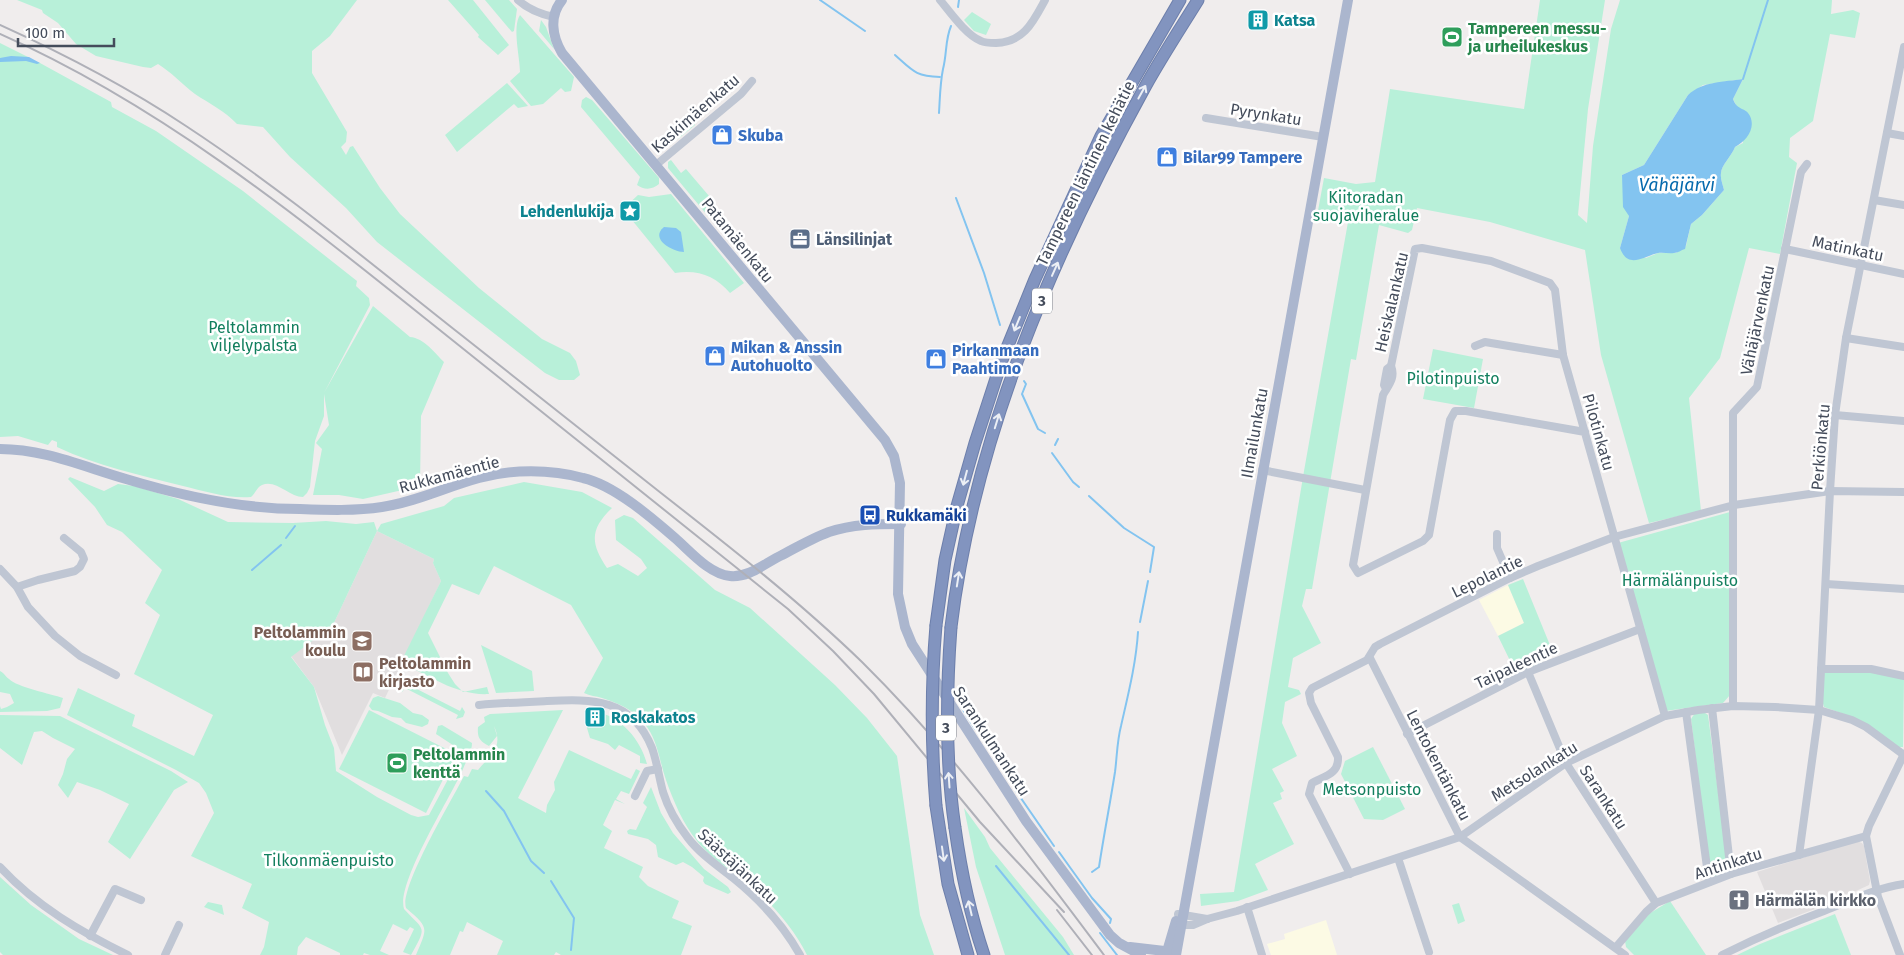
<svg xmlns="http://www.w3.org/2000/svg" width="1904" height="955" viewBox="0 0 1904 955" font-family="'Fira Sans',sans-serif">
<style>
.commercial{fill:#fcfae4}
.education{fill:#e1dedf}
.green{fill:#b8f0d9;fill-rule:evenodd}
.water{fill:#83c4f0}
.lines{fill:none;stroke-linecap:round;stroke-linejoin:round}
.stream{stroke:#83c4f0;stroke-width:2}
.highway-casing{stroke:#6d7fab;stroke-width:13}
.minor{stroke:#bfc6d3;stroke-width:8}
.major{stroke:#abb6ce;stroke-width:10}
.highway{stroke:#8294bf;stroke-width:11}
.rail{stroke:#afb0b8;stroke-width:2}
.highway-bridge-casing{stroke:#6d7fab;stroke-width:13;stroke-linecap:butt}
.highway-bridge{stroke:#8294bf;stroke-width:11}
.oneway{stroke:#eceff5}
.labels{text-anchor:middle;stroke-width:5;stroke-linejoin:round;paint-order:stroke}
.shield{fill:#fff;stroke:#7c828c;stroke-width:1}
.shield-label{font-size:15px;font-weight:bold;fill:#444c5b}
.culture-label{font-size:16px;font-weight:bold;fill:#0d838f;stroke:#fff;text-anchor:start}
.leisure-label{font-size:16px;font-weight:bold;fill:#27864d;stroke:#fff;text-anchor:start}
.street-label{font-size:16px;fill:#444c5b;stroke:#fff}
.shop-label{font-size:16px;font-weight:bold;fill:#366cbe;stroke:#fff;text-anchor:start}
.park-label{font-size:16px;fill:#127f5e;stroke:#fff}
.service-label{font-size:16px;font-weight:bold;fill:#4e5e75;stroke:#fff;text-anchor:start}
.transit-label{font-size:16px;font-weight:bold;fill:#164399;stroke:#fff;text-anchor:start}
.education-label{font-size:16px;font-weight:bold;fill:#785e54;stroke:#fff;text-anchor:end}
.worship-label{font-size:16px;font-weight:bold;fill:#5b616d;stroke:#fff;text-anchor:start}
.water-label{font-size:18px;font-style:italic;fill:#066aad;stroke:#fff}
</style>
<rect width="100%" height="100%" fill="#f0eded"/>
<g class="commercial">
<polygon points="1508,585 1524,623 1498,636 1479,600"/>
<polygon points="1326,920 1337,955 1271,955 1267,944 1285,939 1284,934"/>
</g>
<g class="education">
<polygon points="377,531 434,559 433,563 441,581 385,698 373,693 342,755 314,687 291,656 333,625"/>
<polygon points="1857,841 1862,843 1864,846 1870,881 1869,885 1828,904 1778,923 1757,872"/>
</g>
<g class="green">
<path d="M17,0H357L330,36L312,51V73L347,132L346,142L341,147L346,155L350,147L353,146L380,188L400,214L479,288L542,339L570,353L576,361L580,375L574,380H559L545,373L377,242L346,208L290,157L263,127L237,124C225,111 210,104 195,94C182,84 171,72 158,64L151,68L143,67L96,56L76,44L58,23L43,13L42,10Z"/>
<polygon points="448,0 473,0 509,45 498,55 478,37 479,35"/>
<polygon points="485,0 509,0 517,9 514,31 512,32"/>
<path d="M1540,0H1605L1588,109L1578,215L1587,223L1593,146L1611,29L1620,0H1832L1831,14L1853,10L1860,13L1855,38L1830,34L1813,121L1790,138L1789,157L1797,163L1780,254L1749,248L1720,358L1689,398L1701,511L1649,523L1601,355L1585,250L1490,222L1417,208L1412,230L1408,233L1379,225L1356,360L1351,359L1312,589H1306L1302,606L1321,643L1293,658L1288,687L1299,690L1301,694L1285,702L1282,723L1297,756L1272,769L1284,791L1280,793L1282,799L1273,803L1294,844L1255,864L1268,890L1238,901L1201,906L1200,894L1234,892L1304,471L1348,222L1317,216L1324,178L1356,184L1375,182L1390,89L1524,109ZM1743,79L1733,99L1737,107L1743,110V143L1735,147C1732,155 1721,166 1721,173C1720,179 1723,185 1724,190L1702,215L1691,224L1686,246L1676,253H1658L1646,258L1620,248L1629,216L1622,175L1644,165L1688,95L1703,85Z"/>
<polygon points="972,12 991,24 986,35 974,31 964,20"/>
<path d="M520,15L574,77L571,91L565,92L561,88L543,104L531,106L510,81L520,72C520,57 512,27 520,15Z"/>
<polygon points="541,20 546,27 554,49 539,31"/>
<path d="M0,43L28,57H25L40,63L111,102L112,107L156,131L243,191L357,281L356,286L369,298L370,305L324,393L373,306L410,337C424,338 435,353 444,362L421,416L420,486L363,499L339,495H313L322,449L316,443L329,425L324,394V416L315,441L310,487L307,493L303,497C289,497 276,479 262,485C257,487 255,494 251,497C229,499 204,491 183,486C140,475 97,466 57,447V442L52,440L48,445L18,436L0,437Z"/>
<polygon points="507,83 528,106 518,108 514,104 457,152 445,135"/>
<path d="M586,97L592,100L659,178V184C652,190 644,190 637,185L640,177L581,107L582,100Z"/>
<polygon points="690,119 695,125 678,139 672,133"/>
<polygon points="671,160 681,173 686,169 715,203 713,206 719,213 712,219 708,216 668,168 668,162"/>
<path d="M671,194L744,283L730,293C716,276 697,269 675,273L623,209L638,195L649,197Z"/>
<polygon points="1433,349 1483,359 1474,408 1423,399"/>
<path d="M70,477L104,491L118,484L134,486L178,499L228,522L293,523L326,521L356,524L374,522L377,531L381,524L444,506L454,498L524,482L582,492L612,508C590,529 590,543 607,568L618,564L638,576L647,568L641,559L616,540L615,520L624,515L633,518L715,590L750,608L835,685L867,718L897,756L920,915L934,955H807C794,928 770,901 746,882C729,869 710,858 697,841C683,824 673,800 666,780C659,760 658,740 644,723C634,710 618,703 602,698C596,696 590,696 584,693L603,658L571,605L494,566L479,595L452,584L428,633L448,673L455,684L463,692L487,687L489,694C458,696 429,676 401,662L441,581L433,563L434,559L377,531L333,625L291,657L314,687L325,725L334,748L336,771L377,797L411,815L418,817L429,815L462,753V751L436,734L438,726L442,725L472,743C472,752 466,761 463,769C451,797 396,883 404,909C424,931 428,925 411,955L403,952L414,929L410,927L407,931L393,924L380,951L389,955H370L364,953L363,955H340V953L306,937L298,947L297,955H260L264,947L269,922L242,908L252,884L191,856L214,813L206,793L199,783L176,770L67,715L78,688L135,715L132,726L194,756L213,715L134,674L160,615L145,603L162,570L122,532L107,525L95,507L68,479Z"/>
<polygon points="1730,512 1730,695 1723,703 1665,711 1618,543"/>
<polygon points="1523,579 1554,655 1517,675 1498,636 1524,623 1508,585"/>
<polygon points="481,645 532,671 534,691 496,693"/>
<polygon points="1824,670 1870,671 1904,677 1903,747 1899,747 1855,718 1824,707 1822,700"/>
<path d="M0,671C5,674 5,676 9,679C17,687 51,694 63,698L60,708L47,711L0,712V706L1,709L7,707L14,703L10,694L0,692Z"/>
<polygon points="409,680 407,684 460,711 462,707 465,712 463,717 456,719 458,715 405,688 402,692 400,688 402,682"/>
<polygon points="378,696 400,703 413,713 422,715 429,720 428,724 422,727 406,723 401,718 392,717 378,711 372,710 369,706 373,698"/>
<polygon points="369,710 456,754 426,813 339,769"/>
<path d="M563,710L518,798L546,813L547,805L555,790L554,782L569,750L631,779L636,769L640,771L629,794L621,791L616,799L625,804L615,800L603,825L612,831L604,848L643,867L639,877L648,886L679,901L672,918L692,926L681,955H561L556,952L554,955H497L503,941L467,922L463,932L460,931L450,955H416C428,927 429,928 406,908C399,888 453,798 464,776L468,777L472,769L478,770C490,755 504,748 494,726L497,736L489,746C480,741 477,738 478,727L485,722L484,717L490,714Z"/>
<path d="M595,712C620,715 641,740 647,764L640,763V756L619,745L615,750L608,744L590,738L587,728L592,718L589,715H591L596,722L599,719Z"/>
<polygon points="1695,713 1705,713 1708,715 1728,868 1726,872 1714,877 1710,872 1691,719"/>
<polygon points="0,715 60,716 171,771 188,782 174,790 130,859 108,842 129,804 100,790 77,782 68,798 58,785 63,774 67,759 75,749 53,738 42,731 34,732 22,765 0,748"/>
<polygon points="1373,747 1405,809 1383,820 1364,819 1341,774 1345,761"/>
<polygon points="651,787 661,813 673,833 704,869 728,887 731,892 728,894 705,884 703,881 704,877 692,867 683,862 676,865 658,857 656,845 648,839 628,834 627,831 630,829 636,830 647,807 643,803"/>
<polygon points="964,808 985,837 990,848 1063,937 1074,955 1005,955 976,867"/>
<polygon points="0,877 31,905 79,939 113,955 3,955 0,952"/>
<polygon points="1670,901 1706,955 1634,955 1626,947 1625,941 1647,915"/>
<polygon points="208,902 222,905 224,915 204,907"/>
<polygon points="1459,903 1465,921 1458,924 1452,905"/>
<polygon points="1835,914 1851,955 1737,955 1760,944"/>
</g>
<g class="water">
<polygon points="11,56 29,57 40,63 37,64 26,61 0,62 0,58"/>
<path d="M1743,79L1733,99C1737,111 1746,107 1750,116C1756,129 1746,141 1735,147C1732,155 1721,166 1721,173C1720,179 1723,185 1724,190L1702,215L1691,224L1685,249C1681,250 1678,253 1674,253C1669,254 1663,252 1658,253C1644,256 1628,270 1620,248L1629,216L1623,207L1622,175L1644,165L1688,95C1703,81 1724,82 1743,79Z"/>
<path d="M664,227L676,228L681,232L684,252C673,252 649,239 664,227Z"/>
</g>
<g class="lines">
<g class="stream">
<polyline points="820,0 865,31"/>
<polyline points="958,7 959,0"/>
<path d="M895,55C913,71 915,76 940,77"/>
<polyline points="1743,79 1768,0"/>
<path d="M939,113C940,97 940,84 943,69C947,54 945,40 951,26"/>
<polyline points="956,198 984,273 1000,325"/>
<polyline points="1024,381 1026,384 1022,394 1038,429 1045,433"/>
<polyline points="1055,445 1058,439"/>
<polyline points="1052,453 1073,482 1079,487"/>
<polyline points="1089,496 1124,528 1154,547 1150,572"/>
<polyline points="286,538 295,526"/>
<polyline points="252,570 281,545"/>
<polyline points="1140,622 1148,581"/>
<polyline points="960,705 975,729"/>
<polyline points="486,791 504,811 531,861 544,873"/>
<polyline points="1016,791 1054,846"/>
<polyline points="1059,852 1092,898 1111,919 1110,923"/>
<polyline points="996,866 1069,955"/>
<path d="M1092,872L1099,867C1104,834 1110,804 1115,772C1117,757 1117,741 1121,726C1128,695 1136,664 1138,632"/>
<polyline points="551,881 574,918 571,950"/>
<polyline points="1100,933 1117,955"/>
</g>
<g class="highway-casing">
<g id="highway">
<polyline points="936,625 945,560 957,506 975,443 1002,360 1035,279 1101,136 1180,0"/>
<path d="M951,627C974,436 1053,254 1145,87C1161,58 1180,29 1198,0"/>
<polyline points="936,806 948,884 968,955"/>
<path d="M955,828C961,871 970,914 984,955"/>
</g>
</g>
<g class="minor">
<path d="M518,0C529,10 540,14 554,17"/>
<path d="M940,0C950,12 966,35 981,41C985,43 991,43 996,43C1024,42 1033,22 1045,0"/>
<polyline points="1206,118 1323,137"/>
<polyline points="1887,133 1904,136"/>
<polyline points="656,165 741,94 752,81"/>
<polyline points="1874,200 1904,205"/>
<polyline points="1785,249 1904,274"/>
<polyline points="1846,338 1904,347"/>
<polyline points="1475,346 1485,342 1563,355"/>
<polyline points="1386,389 1384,385 1387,369 1391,366"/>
<polyline points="1835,415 1904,421"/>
<path d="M1585,432L1466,411H1455L1450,420L1429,535L1423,541L1358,573L1353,565L1383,395C1388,386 1396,378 1391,366L1415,249L1422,248L1491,261L1550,283L1555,290L1563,355L1665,716"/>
<polyline points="1262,470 1365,490"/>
<polyline points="1497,534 1497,548 1510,578"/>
<polyline points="0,569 17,587 28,607 55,636 80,656 116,675"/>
<polyline points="1826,584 1904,589"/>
<polyline points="17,587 38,580 75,571 80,567 84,559 81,552 64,538"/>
<polyline points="1370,658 1460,837 1625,955"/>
<polyline points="1821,669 1871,669 1904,676"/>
<polyline points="1528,672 1566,763 1656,903"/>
<path d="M479,705C502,703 525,702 547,701C593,699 632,698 652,748C657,762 659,777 663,792C668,808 678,825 688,838C700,854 718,866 733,878C759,899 784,926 800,955"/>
<polyline points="1733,706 1733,413 1757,387 1801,172 1807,164"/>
<polyline points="1712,708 1731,874"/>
<polyline points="1686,712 1709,882"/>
<polyline points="1407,734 1528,672 1640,629"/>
<polyline points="635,796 647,771 658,769"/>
<polyline points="1799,855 1819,710 1830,491 1835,415 1846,338 1904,47"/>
<polyline points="1398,858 1429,952"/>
<path d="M0,867C36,906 81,932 128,955"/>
<path d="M1350,874L1309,794L1312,783C1325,776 1339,774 1338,757L1311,703L1309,693L1312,688L1367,660L1375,647L1380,644L1510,578L1538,566L1614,537L1734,505L1830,491L1904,492"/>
<polyline points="1247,907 1262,955"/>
<polyline points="1178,914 1207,919"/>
<polyline points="1177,925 1193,925 1207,919 1237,911 1460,837 1566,763 1665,716 1698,710 1733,706 1775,707 1819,710 1852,720 1866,727 1904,755"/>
<polyline points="90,936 115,889 141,900"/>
<polyline points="1616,947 1646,912 1656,903 1731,874 1866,836"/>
<polyline points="165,955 179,925"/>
<path d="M1722,955C1756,938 1789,924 1824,911C1850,901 1876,888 1904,884"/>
<polyline points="1900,955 1878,897 1866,836 1869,826 1904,754"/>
</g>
<g class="major">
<path d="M562,0C549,16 552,36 562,53L885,440L894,456L900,483L898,594L905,627L912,644L1026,821L1110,935L1119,943L1141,955"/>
<path d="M0,449C44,449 84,467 126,479C182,496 241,509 300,509C327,510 356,511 382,507C416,502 446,487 479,478C511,469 551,469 583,478C614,485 652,518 675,538C690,551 709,574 730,576C749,578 765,563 782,555C797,547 813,538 829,532C853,524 876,524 901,524"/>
<polyline points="1130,947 1173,952"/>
<polyline points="1166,955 1176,921"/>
<polyline points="1176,955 1348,0"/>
</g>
<use href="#highway" class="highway"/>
<g class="rail">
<path d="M0,25C64,54 127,87 186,126C282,189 370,263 460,334C527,387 594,440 661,493C730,547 799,601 862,662C953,752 1028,854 1104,955"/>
<path d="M0,34C160,105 296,215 431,323C550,418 669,514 788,609L833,651L874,694L980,822L1064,912"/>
<polyline points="1057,910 1092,955"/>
</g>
<g class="highway-bridge-casing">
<g id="highway-bridge">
<path d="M936,625C931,685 931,745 936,806"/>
<path d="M951,627C946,695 945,761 955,828"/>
</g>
</g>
<use href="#highway-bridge" class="highway-bridge"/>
</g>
<defs><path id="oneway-shaft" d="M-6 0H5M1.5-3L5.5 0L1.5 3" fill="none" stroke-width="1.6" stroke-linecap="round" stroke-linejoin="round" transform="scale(1.25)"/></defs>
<g class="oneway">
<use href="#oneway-shaft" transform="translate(1142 92) rotate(-61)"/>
<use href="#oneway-shaft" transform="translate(1055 269) rotate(-66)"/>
<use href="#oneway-shaft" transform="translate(1017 324) rotate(112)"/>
<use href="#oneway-shaft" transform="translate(997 421) rotate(-73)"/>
<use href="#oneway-shaft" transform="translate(965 478) rotate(105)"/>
<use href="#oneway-shaft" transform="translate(958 579) rotate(-81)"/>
<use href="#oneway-shaft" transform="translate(949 780) rotate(-94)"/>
<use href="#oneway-shaft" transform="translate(943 854) rotate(82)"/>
<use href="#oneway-shaft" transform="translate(970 908) rotate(-103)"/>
</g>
<defs>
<g id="building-square" transform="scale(1.125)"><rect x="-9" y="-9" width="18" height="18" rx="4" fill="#0f9aa8" stroke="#fff"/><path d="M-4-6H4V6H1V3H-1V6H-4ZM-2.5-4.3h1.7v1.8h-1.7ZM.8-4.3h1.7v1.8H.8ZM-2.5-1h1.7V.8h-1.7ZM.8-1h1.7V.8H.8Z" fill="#fff"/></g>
<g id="stadium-square" transform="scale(1.125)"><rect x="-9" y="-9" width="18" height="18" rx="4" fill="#2e9e5b" stroke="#fff"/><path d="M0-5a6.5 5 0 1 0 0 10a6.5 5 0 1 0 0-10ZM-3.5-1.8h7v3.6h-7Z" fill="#fff"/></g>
<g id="shop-square" transform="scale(1.125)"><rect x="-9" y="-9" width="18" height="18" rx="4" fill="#3f7fe0" stroke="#fff"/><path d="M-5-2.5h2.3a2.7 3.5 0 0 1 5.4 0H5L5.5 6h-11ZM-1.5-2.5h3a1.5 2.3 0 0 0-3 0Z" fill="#fff"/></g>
<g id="sight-square" transform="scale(1.125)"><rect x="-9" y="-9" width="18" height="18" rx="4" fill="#0f9aa8" stroke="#fff"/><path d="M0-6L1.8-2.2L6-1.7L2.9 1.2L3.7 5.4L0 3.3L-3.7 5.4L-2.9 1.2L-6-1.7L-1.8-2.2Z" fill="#fff"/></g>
<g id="office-square" transform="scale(1.125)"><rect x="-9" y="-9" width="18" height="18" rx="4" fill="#5c6f8a" stroke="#fff"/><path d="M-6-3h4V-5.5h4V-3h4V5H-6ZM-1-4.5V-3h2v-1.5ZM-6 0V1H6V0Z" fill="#fff"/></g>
<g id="bus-square" transform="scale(1.125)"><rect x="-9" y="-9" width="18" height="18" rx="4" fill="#1a4fb4" stroke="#fff"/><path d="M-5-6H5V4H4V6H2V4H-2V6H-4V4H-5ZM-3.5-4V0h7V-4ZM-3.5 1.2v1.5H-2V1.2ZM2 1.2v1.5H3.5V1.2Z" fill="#fff"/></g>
<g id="school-square" transform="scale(1.125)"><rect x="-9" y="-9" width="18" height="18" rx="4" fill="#8d6e63" stroke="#fff"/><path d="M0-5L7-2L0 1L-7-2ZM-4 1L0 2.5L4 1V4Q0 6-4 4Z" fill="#fff"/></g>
<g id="library-square" transform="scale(1.125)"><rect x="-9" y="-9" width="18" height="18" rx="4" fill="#8d6e63" stroke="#fff"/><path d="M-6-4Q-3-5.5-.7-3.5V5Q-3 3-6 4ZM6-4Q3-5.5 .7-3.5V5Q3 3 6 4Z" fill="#fff"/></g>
<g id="church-square" transform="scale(1.125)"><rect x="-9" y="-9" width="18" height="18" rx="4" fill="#6b7280" stroke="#fff"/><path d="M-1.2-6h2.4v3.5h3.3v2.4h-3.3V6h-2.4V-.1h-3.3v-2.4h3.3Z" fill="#fff"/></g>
</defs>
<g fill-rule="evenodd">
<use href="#building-square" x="1258" y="20"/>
<use href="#stadium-square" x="1452" y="37"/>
<use href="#shop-square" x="722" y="135"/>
<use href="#shop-square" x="1167" y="157"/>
<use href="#sight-square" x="630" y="211"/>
<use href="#office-square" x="800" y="239"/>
<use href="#shop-square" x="715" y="356"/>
<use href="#shop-square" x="936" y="359"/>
<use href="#bus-square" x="870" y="515"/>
<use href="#school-square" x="362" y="641"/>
<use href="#library-square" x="363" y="672"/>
<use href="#building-square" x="595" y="717"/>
<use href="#stadium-square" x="397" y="763"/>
<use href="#church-square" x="1739" y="900"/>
</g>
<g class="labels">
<g class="shield">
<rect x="1032" y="288.5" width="20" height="25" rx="4"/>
<rect x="936" y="715.5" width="20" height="25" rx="4"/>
</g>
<g class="shield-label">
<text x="1042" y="306">3</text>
<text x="946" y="733">3</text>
</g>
<g class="culture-label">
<text x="1274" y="26">Katsa</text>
<text x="614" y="217" text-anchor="end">Lehdenlukija</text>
<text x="611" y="723">Roskakatos</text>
</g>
<g class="leisure-label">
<text x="1468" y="34">Tampereen messu-<tspan x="1468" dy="18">ja urheilukeskus</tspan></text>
<text x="413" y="760">Peltolammin<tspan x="413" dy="18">kenttä</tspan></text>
</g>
<g class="street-label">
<text transform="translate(695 113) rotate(-41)" y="6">Kaskimäenkatu</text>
<text transform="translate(1266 114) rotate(9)" y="6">Pyrynkatu</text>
<text transform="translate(1085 173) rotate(-64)" y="6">Tampereen läntinen kehätie</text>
<text transform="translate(738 240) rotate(51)" y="6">Patamäenkatu</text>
<text transform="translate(1848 248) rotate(12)" y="6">Matinkatu</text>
<text transform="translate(1391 302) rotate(-77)" y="6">Heiskalankatu</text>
<text transform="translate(1757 320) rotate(-78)" y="6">Vähäjärvenkatu</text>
<text transform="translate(1599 432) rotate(74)" y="6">Pilotinkatu</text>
<text transform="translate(1254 433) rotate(-80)" y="6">Ilmailunkatu</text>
<text transform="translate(1820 447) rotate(-85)" y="6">Perkiönkatu</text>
<text transform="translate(449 474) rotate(-15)" y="6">Rukkamäentie</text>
<text transform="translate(1487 576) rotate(-26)" y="6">Lepolantie</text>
<text transform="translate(1516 665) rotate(-25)" y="6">Taipaleentie</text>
<text transform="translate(992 741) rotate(57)" y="6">Sarankulmankatu</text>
<text transform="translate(1439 765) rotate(63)" y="6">Lentokentänkatu</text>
<text transform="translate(1534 771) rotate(-32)" y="6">Metsolankatu</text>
<text transform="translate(1604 797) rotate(57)" y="6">Sarankatu</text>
<text transform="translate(1728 863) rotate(-18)" y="6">Antinkatu</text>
<text transform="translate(738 866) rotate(43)" y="6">Säästäjänkatu</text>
</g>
<g class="shop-label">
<text x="738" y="141">Skuba</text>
<text x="1183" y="163">Bilar99 Tampere</text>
<text x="731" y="353">Mikan &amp; Anssin<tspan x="731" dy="18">Autohuolto</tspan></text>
<text x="952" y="356">Pirkanmaan<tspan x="952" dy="18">Paahtimo</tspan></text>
</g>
<g class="park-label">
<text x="1366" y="203">Kiitoradan<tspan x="1366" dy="18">suojaviheralue</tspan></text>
<text x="254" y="333">Peltolammin<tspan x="254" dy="18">viljelypalsta</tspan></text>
<text x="1453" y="384">Pilotinpuisto</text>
<text x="1680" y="586">Härmälänpuisto</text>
<text x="1372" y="795">Metsonpuisto</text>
<text x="329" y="866">Tilkonmäenpuisto</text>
</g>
<g class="service-label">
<text x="816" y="245">Länsilinjat</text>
</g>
<g class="transit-label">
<text x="886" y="521">Rukkamäki</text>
</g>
<g class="education-label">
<text x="346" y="638">Peltolammin<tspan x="346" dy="18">koulu</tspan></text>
<text x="379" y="669" text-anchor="start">Peltolammin<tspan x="379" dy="18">kirjasto</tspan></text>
</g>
<g class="worship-label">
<text x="1755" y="906">Härmälän kirkko</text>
</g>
<g class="water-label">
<text x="1677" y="191">Vähäjärvi</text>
</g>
</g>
<path d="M18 38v8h96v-8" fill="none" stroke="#444c5b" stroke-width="2.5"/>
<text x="25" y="38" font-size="15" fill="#444c5b" stroke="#ffffff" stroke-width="4" paint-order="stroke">100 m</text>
</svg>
